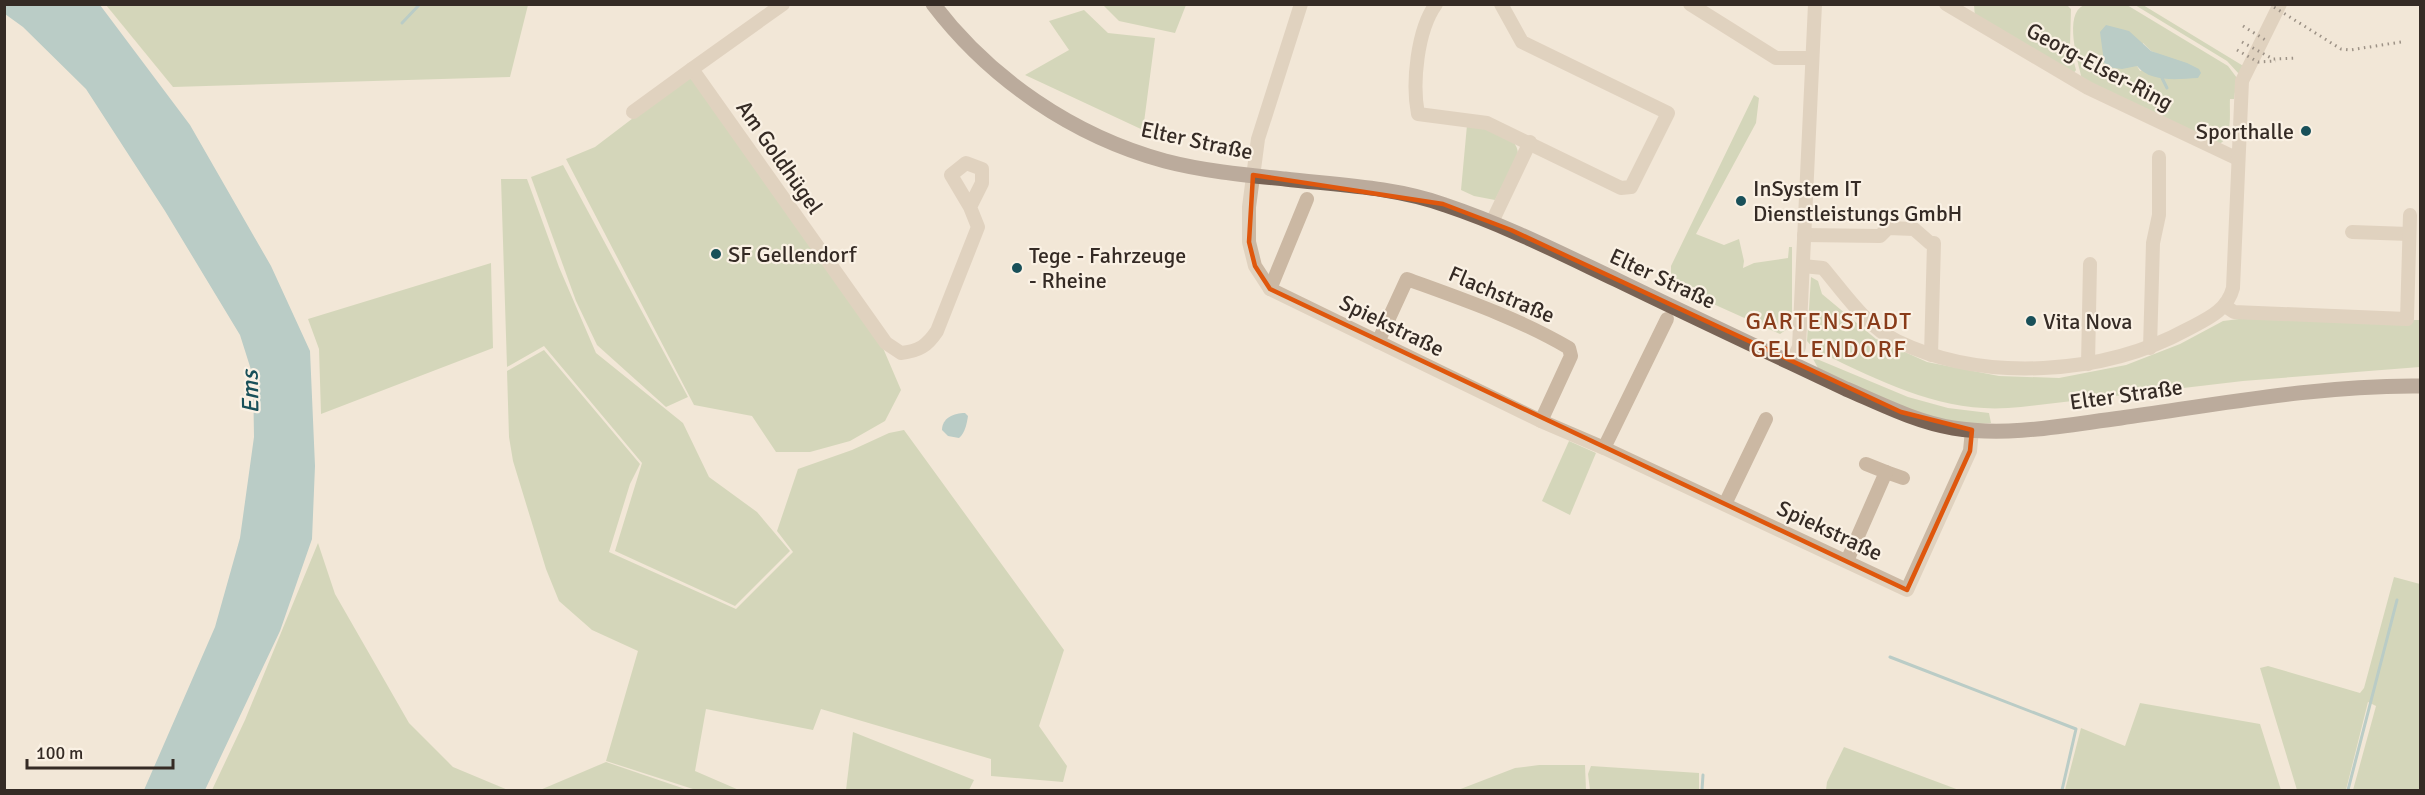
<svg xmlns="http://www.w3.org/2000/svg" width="2425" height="795" viewBox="0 0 2425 795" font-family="Signika,sans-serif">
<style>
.green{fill:#b0c297;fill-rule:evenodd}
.water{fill:#75aab1}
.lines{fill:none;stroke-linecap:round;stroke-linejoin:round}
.stream{stroke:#75aab1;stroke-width:3}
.minor{stroke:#cbb8a3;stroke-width:14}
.major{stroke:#786355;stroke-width:15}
.rail{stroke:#352b25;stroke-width:3;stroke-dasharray:1.5 4.5;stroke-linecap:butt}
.marked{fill:none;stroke:#df570d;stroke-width:4.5;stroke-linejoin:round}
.poi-dot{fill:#195059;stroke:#faf1e4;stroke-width:2}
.labels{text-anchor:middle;stroke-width:4.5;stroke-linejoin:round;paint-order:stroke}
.street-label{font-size:22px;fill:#352b25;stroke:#faf1e4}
.poi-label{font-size:22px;fill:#352b25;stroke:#faf1e4;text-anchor:start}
.neighbourhood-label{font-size:24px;letter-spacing:1.5px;fill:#893c1a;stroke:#faf1e4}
.water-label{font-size:24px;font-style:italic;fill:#195059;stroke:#faf1e4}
</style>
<rect width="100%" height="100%" fill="#f2e7d7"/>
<g class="green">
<polygon points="2049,4 2068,6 2071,9 2070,47 2076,70 2073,74 1975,17 1974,5"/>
<polygon points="106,5 528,5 510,77 173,87"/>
<polygon points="1103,5 1186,5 1175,33 1119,21"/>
<path d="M2084,5H2127L2228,66L2237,78L2234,99H2230C2229,113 2234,139 2217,145L2082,79C2078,62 2063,14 2084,5ZM2143,43L2151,51L2168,58L2140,71L2137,66Z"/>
<polygon points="2135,5 2143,5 2245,67 2239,74 2227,61"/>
<polygon points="1084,10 1108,33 1155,38 1143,130 1025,75 1069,50 1049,21"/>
<polygon points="691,74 883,348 901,390 885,421 850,441 810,452 776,452 752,416 694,405 566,159 595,147"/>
<polygon points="1754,95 1759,98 1756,123 1696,234 1724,245 1739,239 1744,261 1743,268 1754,263 1788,258 1789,247 1792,247 1792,322 1790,327 1780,334 1671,285 1671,266"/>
<path d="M1467,125C1484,128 1519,133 1518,155L1495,200L1474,196L1461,190Z"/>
<polygon points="563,165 688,397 666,407 597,345 576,301 531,177"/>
<polygon points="501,179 527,179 559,267 596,353 683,423 709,477 757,512 790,551 735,606 615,551 642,463 544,346 507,367"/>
<polygon points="491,263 493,348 321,414 319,349 308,319"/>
<path d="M1811,277L1818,281L1822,294L1876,339L1927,362L1999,376L2059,378L2126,365L2180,344L2223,321L2239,319L2420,320V367L2243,381L2021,407C2009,408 1996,409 1984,408C1924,405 1868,375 1815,350L1807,341Z"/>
<polygon points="544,350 640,464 630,484 609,552 736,609 793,552 777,531 798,469 852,450 889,433 904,430 1064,650 1039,726 1067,766 1063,782 991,776 991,759 821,709 813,730 706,709 695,771 739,790 696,790 606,761 638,651 592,630 559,601 546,569 513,461 509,437 507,371"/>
<path d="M1812,357L1908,397L1948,408L1989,413L1991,423C1935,429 1867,391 1818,368Z"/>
<polygon points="1569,441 1596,453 1570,515 1542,501"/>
<polygon points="318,543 335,594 409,723 453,767 508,790 212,790 245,720"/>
<polygon points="2394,577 2420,584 2420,790 2353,790 2376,706 2368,702 2346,790 2297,790 2260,668 2268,666 2360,693 2364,688"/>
<polygon points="2140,703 2260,724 2281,790 2065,790 2081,728 2125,746"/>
<polygon points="853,732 974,780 969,790 846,790"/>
<polygon points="1844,747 1959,790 1826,790 1827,782"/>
<polygon points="606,762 688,790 540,790"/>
<polygon points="1539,765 1585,765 1586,790 1458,790 1515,768"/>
<polygon points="1591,766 1699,773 1699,790 1590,790 1588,774"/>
</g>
<g class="water">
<polygon points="5,4 100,5 190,125 271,266 310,351 315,466 312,539 280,631 205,790 144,790 215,627 240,538 254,437 253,376 240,335 165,211 86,89 23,27 5,14"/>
<path d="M2106,25L2129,31L2151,51L2187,63L2199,69L2201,73L2198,78C2178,79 2151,83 2137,66L2122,69L2107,67L2104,62L2100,32Z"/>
<path d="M965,413L968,416C967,423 965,433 959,438L948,436L942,430C942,418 954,413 965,413Z"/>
</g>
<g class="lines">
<g class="stream">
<polyline points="402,23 420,4"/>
<polyline points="2162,78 2167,88"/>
<polyline points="1890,657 2076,729 2062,790"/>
<polyline points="1702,790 1703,775"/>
<polyline points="2348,790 2397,600"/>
</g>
<g class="minor">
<path d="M783,4L692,69L886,343L901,353C919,351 927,346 937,331L978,227L970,207L951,175L966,163L982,169V183L970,207"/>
<polyline points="1301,4 1258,139 1249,207 1249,242 1255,266 1270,289 1541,421 1604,448 1907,590 1970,451 1972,430"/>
<path d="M1436,4C1417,30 1412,84 1418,114L1487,123L1621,188L1631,187L1668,113L1522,42L1501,4"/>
<polyline points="1690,4 1776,58 1812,58"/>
<polyline points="1946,4 2088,88 2238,159"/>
<polyline points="633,112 692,69"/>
<polyline points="1492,222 1530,142"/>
<polyline points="2352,232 2409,234"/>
<polyline points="1804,235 1880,236 1888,228 1914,229 1930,243 1934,243 1931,355"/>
<path d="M1803,266L1823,268C1845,294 1866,326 1897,341C1984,383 2104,375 2188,329C2207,319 2227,311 2233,288L2242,81L2280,4"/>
<polyline points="1270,289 1307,199"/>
<polyline points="2225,306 2234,312 2407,319 2410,215"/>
<path d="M1378,342L1407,279C1462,299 1518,318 1569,348L1571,356L1541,421"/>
<polyline points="2150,348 2153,243 2159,215 2159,157"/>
<polyline points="1791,363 1799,347 1815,4"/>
<polyline points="2088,364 2090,264"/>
<polyline points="1604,448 1667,319"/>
<polyline points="1886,472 1903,478"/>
<polyline points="1725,504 1766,419"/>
<polyline points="1847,561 1886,472 1866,464"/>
</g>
<path class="major" d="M933,4C990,79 1073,136 1165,161C1203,171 1245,175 1285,179C1338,185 1395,187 1445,205C1505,225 1560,253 1617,280C1693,317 1770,353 1846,389C1881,404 1916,422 1953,428C2009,437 2066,425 2121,418C2220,404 2320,385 2420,386"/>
<g class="rail">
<polyline points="2269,4 2341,49 2350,50 2401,42"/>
<polyline points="2243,26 2267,41"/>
<polyline points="2242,42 2273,59 2297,58"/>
<polyline points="2237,50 2258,62 2276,61"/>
</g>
</g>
<path d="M0 0H2425V795H0ZM1253,175L1443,204L1511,230L1901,412L1972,430L1970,451L1907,590L1270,289L1255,266L1249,242Z" fill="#f2e7d7" fill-opacity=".55" fill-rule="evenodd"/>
<path class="marked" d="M1253,175L1443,204L1511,230L1901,412L1972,430L1970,451L1907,590L1270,289L1255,266L1249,242Z"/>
<g class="poi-dot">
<circle cx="2306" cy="131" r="6"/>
<circle cx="1741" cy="201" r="6"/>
<circle cx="716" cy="254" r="6"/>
<circle cx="1017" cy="268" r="6"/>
<circle cx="2031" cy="321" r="6"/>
</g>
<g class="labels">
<g class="street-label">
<text transform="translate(2100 66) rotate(28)" y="8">Georg-Elser-Ring</text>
<text transform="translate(1197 140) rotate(12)" y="8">Elter Straße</text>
<text transform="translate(780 157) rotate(55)" y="8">Am Goldhügel</text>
<text transform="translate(1663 278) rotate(25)" y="8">Elter Straße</text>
<text transform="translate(1502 294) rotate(23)" y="8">Flachstraße</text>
<text transform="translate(1392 325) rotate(26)" y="8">Spiekstraße</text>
<text transform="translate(2126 394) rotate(-8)" y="8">Elter Straße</text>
<text transform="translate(1830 530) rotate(25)" y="8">Spiekstraße</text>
</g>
<g class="poi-label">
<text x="2294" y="139" text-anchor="end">Sporthalle</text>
<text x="1753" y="196">InSystem IT<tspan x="1753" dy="25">Dienstleistungs GmbH</tspan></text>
<text x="728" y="262">SF Gellendorf</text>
<text x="1029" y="263">Tege - Fahrzeuge<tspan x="1029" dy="25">- Rheine</tspan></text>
<text x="2043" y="329">Vita Nova</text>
</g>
<g class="neighbourhood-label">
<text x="1829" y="329">GARTENSTADT<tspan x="1829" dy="28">GELLENDORF</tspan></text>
</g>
<g class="water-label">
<text transform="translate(250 392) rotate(-91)" y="8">Ems</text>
</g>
</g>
<rect width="2425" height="795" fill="none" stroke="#352b25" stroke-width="12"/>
<path d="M27 759v9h146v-9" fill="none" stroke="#352b25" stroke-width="3"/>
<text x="36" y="759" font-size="18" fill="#352b25" stroke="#faf1e4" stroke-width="4.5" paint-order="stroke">100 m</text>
</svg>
